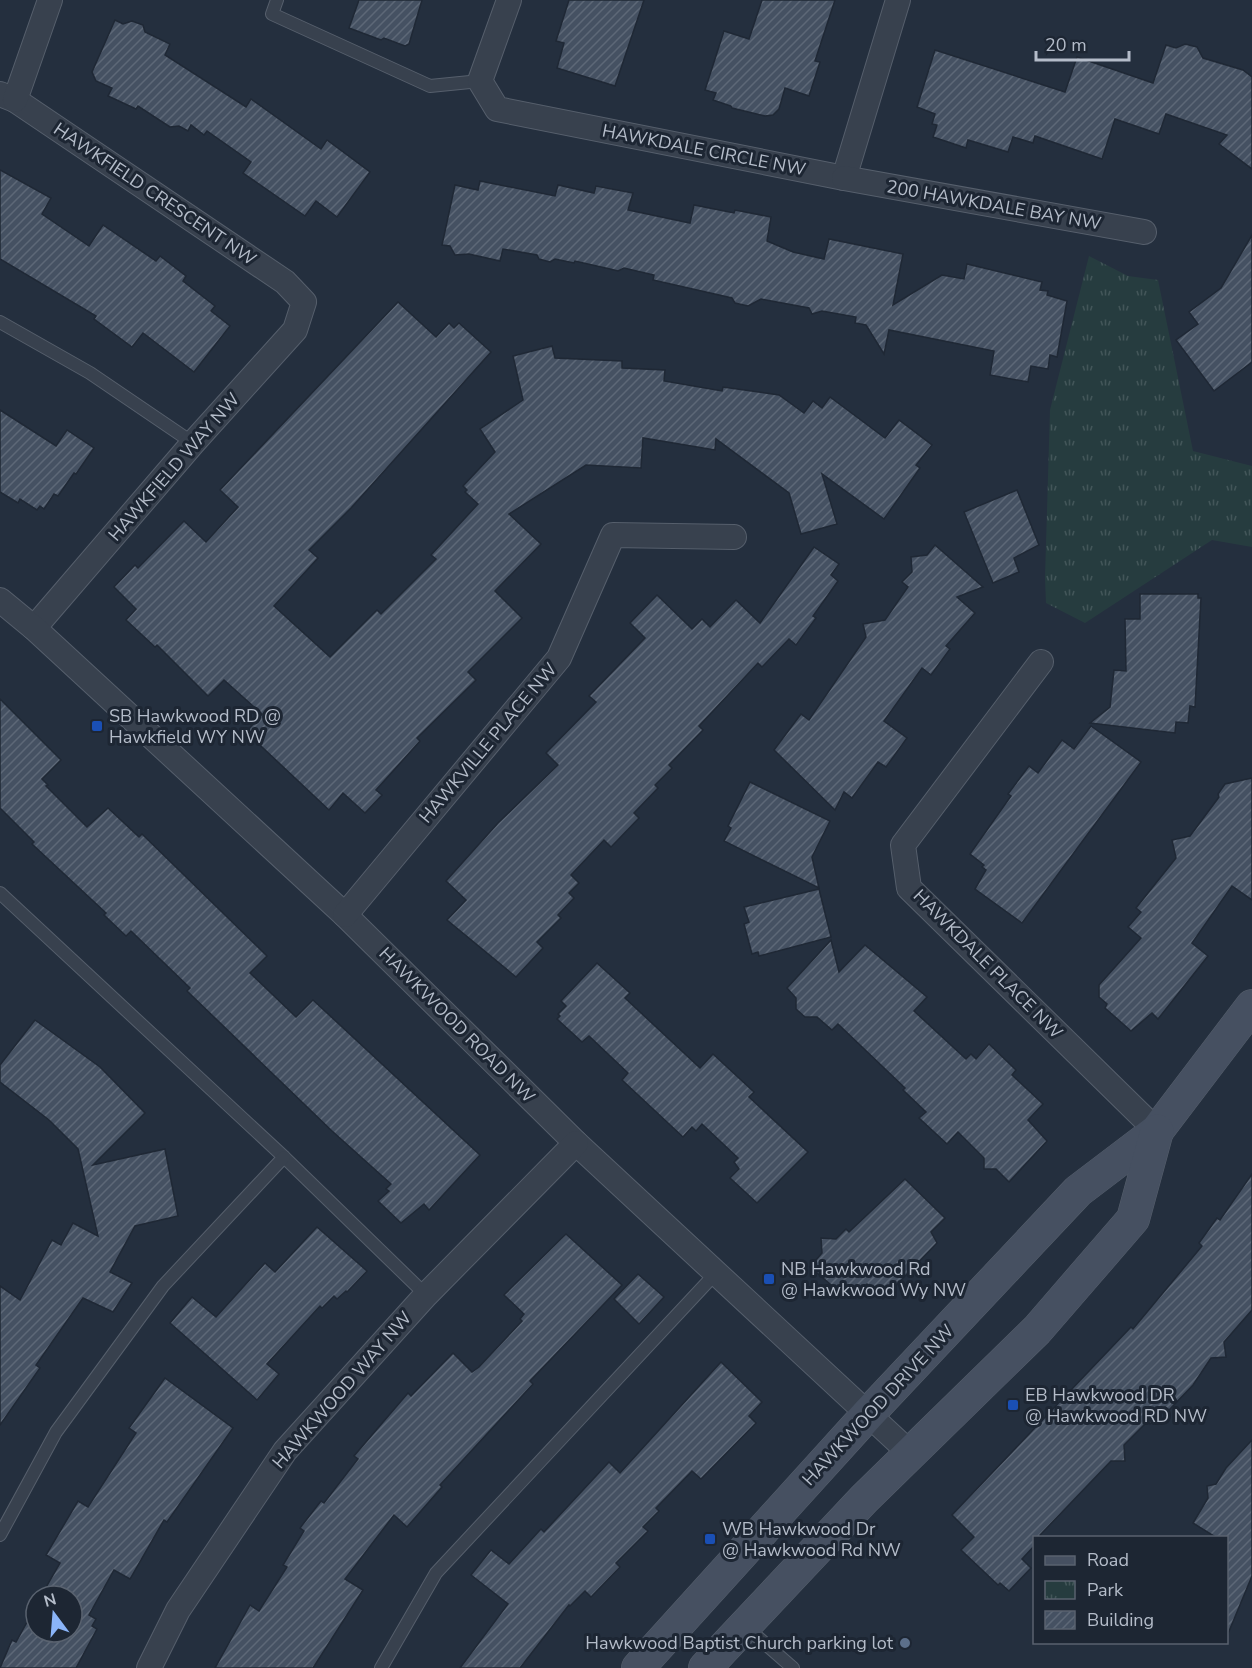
<svg xmlns="http://www.w3.org/2000/svg" width="1252" height="1668" viewBox="0 0 1252 1668" font-family="'Nunito Sans',sans-serif">
<style>
.park{fill:url(#park-tufts)}
.building{fill:url(#building-hatch);stroke:#1f2835;stroke-width:1.5}
.lines{fill:none;stroke-linecap:round;stroke-linejoin:round}
.lane-casing{stroke:#565f6c;stroke-width:14}
.street-casing{stroke:#565f6c;stroke-width:26}
.secondary-casing{stroke:#565f6c;stroke-width:34}
.lane{stroke:#38414e;stroke-width:12}
.street{stroke:#38414e;stroke-width:24}
.secondary{stroke:#465061;stroke-width:33}
.transit-dot{fill:#1a4fb4;stroke:#1d2633;stroke-width:2}
.service-dot{fill:#5c6f8a;stroke:#1d2633;stroke-width:2}
.labels{text-anchor:middle;stroke-width:6;stroke-linejoin:round;paint-order:stroke}
.street-label{font-size:18px;fill:#b4bcc9;stroke:#1d2633}
.poi-label{font-size:18px;fill:#b4bcc9;stroke:#1d2633;text-anchor:start}
</style>
<defs>
<pattern id="park-tufts" width="24" height="20" patternUnits="userSpaceOnUse" patternTransform="scale(1.5)"><rect width="24" height="20" fill="#263c3f"/><path d="M3 7l-1-3M5 7V3M7 7l1-3M15 17l-1-3M17 17v-4M19 17l1-3" fill="none" stroke="#435659"/></pattern>
<pattern id="building-hatch" width="6" height="6" patternUnits="userSpaceOnUse" patternTransform="scale(1.5)"><rect width="6" height="6" fill="#455162"/><path d="M-1 1l2-2M0 6l6-6M5 7l2-2" fill="none" stroke="#5d6877"/></pattern>
</defs>
<rect width="100%" height="100%" fill="#242f3e"/>
<polygon class="park" points="1089,256 1128,276 1158,280 1193,451 1252,466 1252,547 1212,540 1085,623 1046,603 1045,578 1050,410"/>
<g class="building">
<polygon points="359,0 422,0 409,44 405,46 384,38 381,40 349,28"/>
<polygon points="569,0 644,0 615,86 557,68 564,43 556,41"/>
<polygon points="762,0 835,0 815,61 820,62 809,96 785,88 779,109 773,115 765,116 732,108 731,106 713,100 716,93 705,90 724,31 749,39"/>
<polygon points="115,20 123,24 132,21 143,25 145,32 170,44 165,55 246,107 251,99 321,149 327,140 370,172 337,217 316,201 305,216 243,173 251,162 207,131 204,135 191,125 188,131 179,126 170,127 138,106 136,109 108,96 112,88 96,81 92,72"/>
<polygon points="1185,44 1197,47 1203,58 1243,70 1252,77 1252,169 1219,144 1227,135 1166,114 1159,134 1115,119 1102,159 1035,136 1033,143 1013,137 1008,152 968,140 966,148 933,137 937,125 932,124 935,114 917,107 935,50 1065,92 1077,57 1153,83 1166,45 1176,48"/>
<polygon points="0,170 51,198 42,214 89,246 103,225 156,261 160,256 186,276 183,281 215,306 211,311 230,326 194,372 143,333 132,347 94,319 96,316 0,259"/>
<polygon points="480,181 555,196 558,185 594,193 596,186 633,193 628,210 690,223 694,205 734,213 735,210 771,217 767,241 793,252 824,259 829,239 903,254 893,305 942,275 964,279 967,264 1042,282 1040,290 1048,291 1047,295 1067,301 1057,357 1050,355 1048,369 1031,366 1028,382 990,375 994,351 889,330 884,354 866,325 855,323 856,317 822,311 812,314 809,308 761,299 748,306 735,303 732,298 653,280 654,275 624,268 618,271 610,269 575,261 574,263 555,259 550,262 539,259 537,255 503,249 500,261 469,254 455,255 450,246 442,245 455,185 478,190"/>
<polygon points="1252,235 1252,362 1214,391 1176,340 1198,324 1189,312 1221,288"/>
<polygon points="398,302 436,337 449,323 454,328 459,323 491,352 351,508 309,550 318,558 274,606 330,657 377,610 381,614 436,559 431,555 478,504 465,492 467,490 463,486 495,452 480,429 523,400 513,356 552,346 555,358 622,361 622,368 665,370 664,381 722,391 723,387 779,395 804,413 813,401 822,408 830,397 885,438 899,420 932,445 916,465 920,468 884,519 822,474 837,524 801,534 789,493 716,439 715,450 643,438 641,468 586,465 509,514 541,544 495,591 522,618 468,672 476,680 417,738 420,741 376,790 382,795 365,813 343,793 329,810 246,732 262,714 224,680 208,696 157,645 155,647 126,620 136,609 114,587 135,565 138,568 184,521 206,542 238,507 220,490"/>
<polygon points="0,410 56,446 67,430 94,448 76,474 74,473 58,496 54,494 44,509 40,506 37,510 20,499 18,503 0,492"/>
<polygon points="1017,490 1039,545 1014,558 1019,572 993,583 964,512"/>
<polygon points="935,545 983,587 957,597 975,613 946,646 950,649 931,675 922,668 884,721 907,738 886,767 878,762 852,798 844,792 835,810 774,750 801,714 809,720 866,637 863,624 885,620 908,587 902,582 912,572 911,557 927,555"/>
<polygon points="814,547 839,564 831,575 838,581 813,616 816,618 796,645 789,639 762,667 758,663 699,726 703,730 669,765 672,768 655,785 658,788 634,813 639,818 611,847 604,840 571,875 579,883 569,893 574,898 558,915 561,918 537,942 543,948 516,977 447,920 466,900 446,881 498,823 558,765 546,753 596,702 589,696 645,638 630,623 657,595 692,629 702,619 710,627 736,600 760,623"/>
<polygon points="1140,594 1198,594 1198,598 1201,598 1195,707 1190,706 1188,723 1176,722 1175,733 1090,723 1110,707 1114,670 1126,671 1125,619 1140,619"/>
<polygon points="0,699 61,760 42,779 48,785 46,786 87,827 108,808 139,837 142,834 267,956 250,973 296,1017 313,1000 480,1155 429,1210 424,1204 401,1223 378,1201 389,1191 386,1189 391,1184 332,1131 187,991 190,988 131,931 126,936 104,915 106,913 32,844 34,842 0,808"/>
<polygon points="1091,726 1141,762 1022,923 975,889 986,870 982,867 984,865 970,854 1011,796 1008,794 1029,766 1038,773 1062,740 1074,749"/>
<polygon points="1252,778 1252,900 1232,886 1192,943 1208,956 1158,1019 1152,1013 1131,1031 1105,1008 1107,1004 1099,997 1099,985 1141,938 1128,927 1141,912 1136,908 1176,858 1172,840 1190,836 1219,797 1218,794 1225,784"/>
<polygon points="750,782 830,821 812,857 819,888 724,841 731,828 728,826"/>
<polygon points="819,889 831,937 759,956 758,952 752,954 744,924 749,922 744,907"/>
<polygon points="831,940 839,972 865,945 927,997 914,1011 966,1059 971,1054 976,1059 989,1044 1016,1070 1012,1075 1043,1104 1028,1120 1047,1141 1009,1182 996,1169 984,1169 984,1158 958,1132 947,1144 919,1118 926,1112 903,1090 905,1088 838,1024 832,1030 817,1017 805,1017 796,1009 796,998 787,988"/>
<polygon points="597,963 630,993 625,998 700,1068 713,1054 754,1092 749,1097 808,1152 757,1203 730,1178 739,1169 734,1162 738,1158 702,1124 696,1131 692,1127 683,1137 622,1080 628,1073 589,1036 582,1042 557,1019 560,1016 558,1014 566,1006 561,1001"/>
<polygon points="35,1020 100,1067 145,1113 93,1165 165,1149 178,1216 135,1226 110,1272 132,1283 113,1312 83,1298 36,1365 40,1368 0,1425 0,1286 20,1300 52,1240 61,1245 73,1223 98,1236 78,1149 49,1120 0,1082 0,1065"/>
<polygon points="1252,1174 1252,1310 1224,1342 1226,1357 1211,1358 1193,1385 1169,1410 1165,1407 1150,1424 1148,1421 1124,1445 1125,1461 1111,1461 1040,1535 1042,1538 1035,1538 1035,1545 1022,1559 1031,1568 1009,1591 1000,1583 998,1585 961,1550 974,1537 952,1515 1131,1327 1133,1329 1202,1246 1199,1243 1217,1218 1220,1220"/>
<polygon points="905,1179 945,1218 931,1232 937,1243 883,1299 867,1284 861,1290 857,1285 843,1295 810,1267 822,1253 821,1238 836,1239 846,1229 849,1232"/>
<polygon points="317,1227 367,1271 347,1292 346,1291 337,1299 334,1296 322,1308 320,1306 267,1364 279,1374 257,1400 170,1323 192,1297 216,1317 265,1263 275,1272"/>
<polygon points="566,1234 622,1285 530,1381 533,1384 440,1485 442,1487 407,1527 394,1515 345,1579 363,1590 313,1668 215,1668 250,1605 259,1611 287,1567 283,1565 304,1531 300,1528 321,1501 324,1503 358,1459 354,1456 408,1393 411,1396 453,1353 472,1372 479,1367 522,1321 520,1319 524,1314 504,1295"/>
<polygon points="638,1274 664,1297 639,1324 614,1299"/>
<polygon points="721,1362 762,1402 749,1416 756,1423 701,1479 692,1471 656,1508 659,1511 643,1527 648,1531 616,1563 620,1567 591,1597 585,1591 570,1606 569,1605 520,1668 460,1668 508,1604 471,1575 491,1550 509,1564 541,1529 544,1532 609,1462 620,1473"/>
<polygon points="165,1378 233,1428 167,1522 164,1520 130,1579 114,1570 89,1615 96,1619 92,1626 97,1629 76,1668 0,1668 12,1640 16,1642 36,1606 36,1632 72,1632 72,1596 41,1596 60,1563 46,1555 78,1501 88,1507 136,1433 129,1428"/>
<polygon points="1252,1440 1252,1576 1227,1636 1227,1538 1217,1538 1193,1523 1208,1498 1207,1486 1216,1484 1226,1468"/>
</g>
<g class="lines">
<g class="lane-casing">
<g id="lane">
<polyline points="277,0 272,14 430,86 480,81"/>
<polyline points="0,322 90,373 193,443"/>
<polyline points="0,893 284,1157 426,1295"/>
<polyline points="0,1535 56,1432 163,1286 284,1157"/>
<polyline points="745,1626 793,1668"/>
<polyline points="381,1668 436,1573 716,1273"/>
</g>
</g>
<g class="street-casing">
<g id="street">
<polyline points="509,0 480,81 497,109 844,178 898,0"/>
<polyline points="0,94 15,100 285,282 304,302 295,330 193,443 34,628"/>
<polyline points="15,100 50,0"/>
<polyline points="844,178 1144,232"/>
<polyline points="0,600 34,628 345,915 576,1143 910,1453"/>
<polyline points="1041,662 903,845 909,888 1157,1131"/>
<polyline points="345,915 559,658 613,535 734,537"/>
<polyline points="149,1668 178,1610 285,1451 426,1295 576,1143"/>
</g>
</g>
<g class="secondary-casing">
<g id="secondary">
<polyline points="638,1668 869,1413 1078,1191 1157,1131 1252,1006"/>
<polyline points="705,1668 864,1499 1037,1330 1133,1219 1157,1131"/>
</g>
</g>
<use href="#lane" class="lane"/>
<use href="#street" class="street"/>
<use href="#secondary" class="secondary"/>
</g>
<g class="transit-dot">
<rect x="91" y="720" width="12" height="12" rx="3"/>
<rect x="763" y="1273" width="12" height="12" rx="3"/>
<rect x="1007" y="1399" width="12" height="12" rx="3"/>
<rect x="704" y="1533" width="12" height="12" rx="3"/>
</g>
<circle class="service-dot" cx="905" cy="1643" r="6"/>
<g class="labels">
<g class="street-label">
<text transform="translate(704 150) rotate(11)" y="6">HAWKDALE CIRCLE NW</text>
<text transform="translate(155 194) rotate(34)" y="6">HAWKFIELD CRESCENT NW</text>
<text transform="translate(994 205) rotate(10)" y="6">200 HAWKDALE BAY NW</text>
<text transform="translate(174 467) rotate(-49)" y="6">HAWKFIELD WAY NW</text>
<text transform="translate(488 743) rotate(-50)" y="6">HAWKVILLE PLACE NW</text>
<text transform="translate(988 964) rotate(45)" y="6">HAWKDALE PLACE NW</text>
<text transform="translate(457 1025) rotate(45)" y="6">HAWKWOOD ROAD NW</text>
<text transform="translate(342 1390) rotate(-49)" y="6">HAWKWOOD WAY NW</text>
<text transform="translate(878 1405) rotate(-47)" y="6">HAWKWOOD DRIVE NW</text>
</g>
<g class="poi-label">
<text x="109" y="722">SB Hawkwood RD @<tspan x="109" dy="21">Hawkfield WY NW</tspan></text>
<text x="781" y="1275">NB Hawkwood Rd<tspan x="781" dy="21">@ Hawkwood Wy NW</tspan></text>
<text x="1025" y="1401">EB Hawkwood DR<tspan x="1025" dy="21">@ Hawkwood RD NW</tspan></text>
<text x="722" y="1535">WB Hawkwood Dr<tspan x="722" dy="21">@ Hawkwood Rd NW</tspan></text>
<text x="893" y="1649" text-anchor="end">Hawkwood Baptist Church parking lot</text>
</g>
</g>
<rect x="1033" y="1536" width="195" height="108" fill="#1d2633" stroke="#59626f" stroke-width="1.5"/>
<rect x="1045" y="1556" width="30" height="9" fill="#465061" stroke="#59626f" stroke-width="1.5"/>
<text x="1087" y="1566" font-size="18" fill="#b4bcc9">Road</text>
<rect x="1045" y="1581" width="30" height="18" fill="url(#park-tufts)" stroke="#59626f" stroke-width="1.5"/>
<text x="1087" y="1596" font-size="18" fill="#b4bcc9">Park</text>
<rect x="1045" y="1611" width="30" height="18" fill="url(#building-hatch)" stroke="#59626f" stroke-width="1.5"/>
<text x="1087" y="1626" font-size="18" fill="#b4bcc9">Building</text>
<g transform="translate(54 1614) rotate(344)"><circle r="28" fill="#1d2633" stroke="#59626f" stroke-width="1.5"/>
<path d="M0-4.5L10 22L0 15L-10 22Z" fill="#8ab4f8"/>
<text y="-9" font-size="16" font-weight="bold" text-anchor="middle" fill="#b4bcc9">N</text>
</g>
<path d="M1036 51v9h93v-9" fill="none" stroke="#b4bcc9" stroke-width="3"/>
<text x="1045" y="51" font-size="18" fill="#b4bcc9" stroke="#1d2633" stroke-width="4.5" paint-order="stroke">20 m</text>
</svg>
